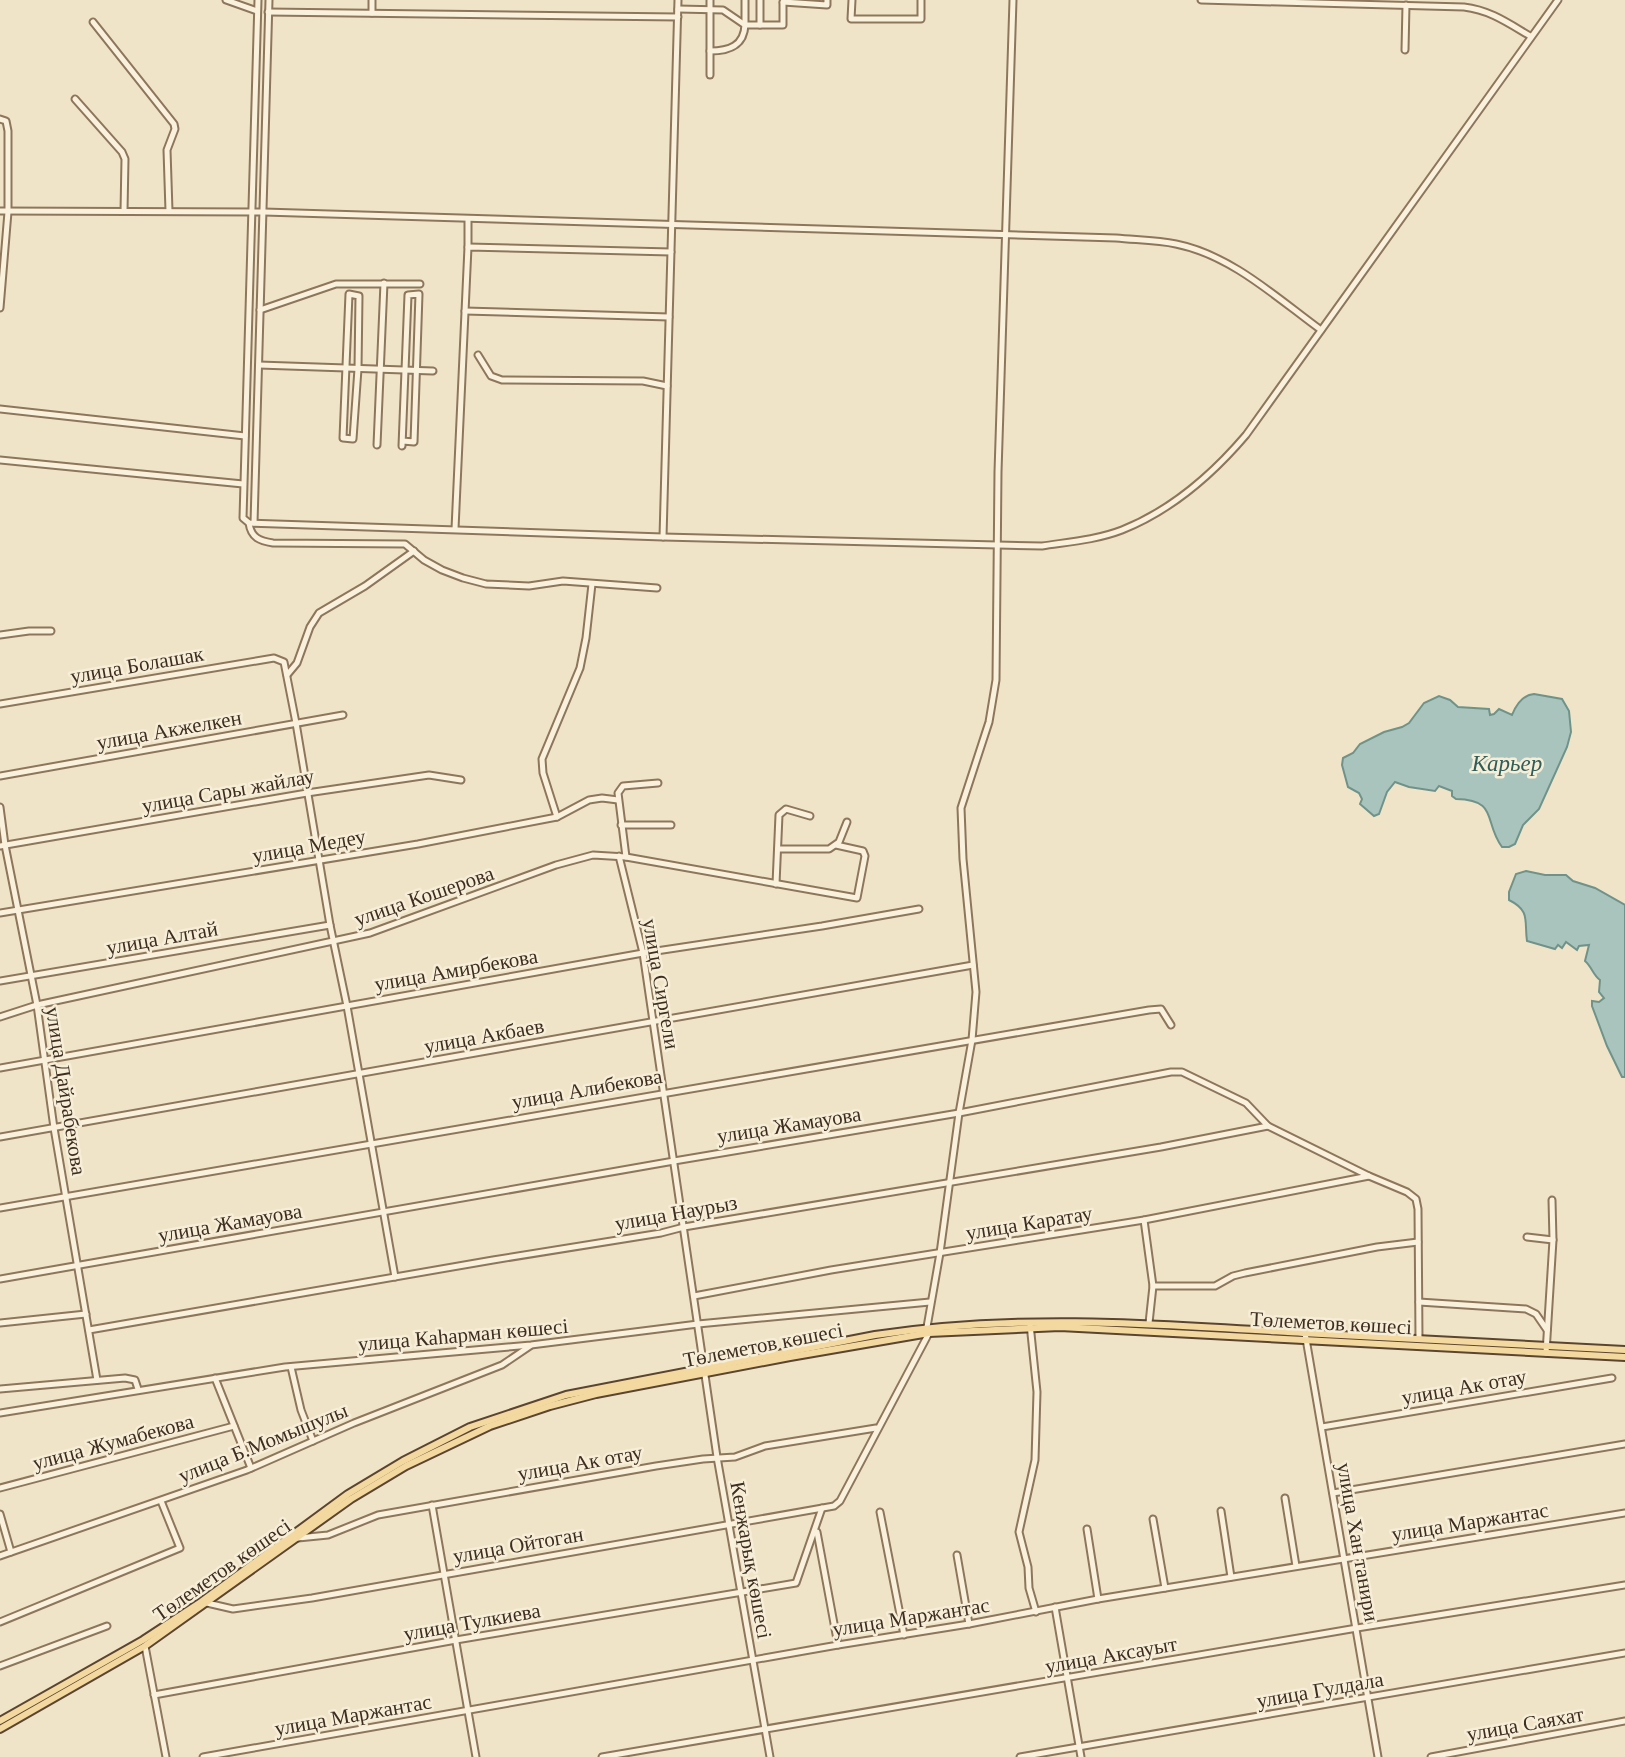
<svg xmlns="http://www.w3.org/2000/svg" width="1625" height="1757" viewBox="0 0 1625 1757" font-family="'Times New Roman',serif">
<style>
.water{fill:#a9c4bc;stroke:#6f938a;stroke-width:2}
.lines{fill:none;stroke-linecap:round;stroke-linejoin:round}
.minor-casing{stroke:#8d765c;stroke-width:9}
.major-casing{stroke:#5b4430;stroke-width:10}
.minor{stroke:#faf1dc;stroke-width:5}
.major{stroke:#f3d9a0;stroke-width:6}
.labels{text-anchor:middle;stroke-width:5;stroke-linejoin:round;paint-order:stroke}
.street-label{font-size:21px;fill:#3d2e20;stroke:#f7eed8}
.water-label{font-size:23px;font-style:italic;fill:#2f5d5a;stroke:#f7eed8}
</style>
<rect width="100%" height="100%" fill="#f0e4c8"/>
<g class="water">
<path d="M1534,694L1562,699L1569,711L1571,732L1567,747L1539,809L1523,825L1515,844L1509,847H1502C1483,821 1499,800 1456,799L1452,796V791L1439,786L1435,791L1409,787L1395,782L1387,792L1379,814L1374,816L1360,804L1362,799L1359,793L1348,787L1342,765L1343,758L1353,753L1360,744L1384,732L1402,727L1409,723L1424,703L1439,696L1450,700L1458,707L1489,709L1490,715L1494,714L1499,709L1512,715C1516,705 1522,695 1534,694Z"/>
<path d="M1526,871L1545,875H1566L1573,881L1595,888L1625,905V1077H1622L1607,1046L1592,1006V1001L1599,1002L1604,998L1599,992L1600,980C1593,975 1592,967 1585,961L1589,945L1579,946L1577,950L1566,942L1562,948L1558,945L1555,949L1527,941C1524,921 1531,911 1509,900V892L1516,874Z"/>
</g>
<g class="lines">
<g class="minor-casing">
<g id="minor">
<polyline points="226,0 257,11"/>
<path d="M258,0L243,518L249,523L663,537L1042,546C1068,542 1096,540 1122,530C1172,510 1212,475 1246,435L1558,0"/>
<polyline points="710,0 710,75"/>
<polyline points="745,0 745,25 783,25 783,3"/>
<polyline points="852,0 851,19 921,19 921,0"/>
<path d="M1201,0L1464,7C1490,10 1508,23 1530,36"/>
<polyline points="783,2 827,5 827,0"/>
<path d="M678,9L723,10L745,25C744,46 729,51 710,51"/>
<polyline points="268,12 678,17"/>
<polyline points="372,13 372,0"/>
<polyline points="93,22 174,124 175,129 167,150 169,211"/>
<polyline points="760,25 760,0"/>
<polyline points="1405,50 1406,5"/>
<polyline points="75,99 122,152 125,159 124,211"/>
<polyline points="0,119 6,121 8,131 8,212 0,308"/>
<path d="M0,211L264,212L1116,238C1136,240 1157,240 1176,244C1231,255 1277,298 1321,330"/>
<polyline points="468,247 468,219"/>
<polygon points="349,294 359,296 358,369 353,439 343,438"/>
<polyline points="260,310 336,284 420,284"/>
<polyline points="465,311 669,317"/>
<polyline points="478,355 491,376 502,380 643,381 667,386"/>
<polyline points="259,365 433,371"/>
<polyline points="0,409 245,436"/>
<polyline points="377,445 384,283"/>
<polyline points="402,446 408,295 419,294 414,442 403,441"/>
<polyline points="0,460 243,484"/>
<path d="M249,523C251,538 260,541 273,543L405,544L424,560L442,570L463,578L486,584L529,586L563,581L657,588"/>
<polyline points="254,523 269,0"/>
<polyline points="455,529 468,247 671,252"/>
<polyline points="663,537 678,0"/>
<polyline points="0,635 29,631 51,631"/>
<polyline points="287,675 297,663 310,627 319,613 365,586 414,551"/>
<polyline points="0,704 274,658 284,662 296,723 330,925 347,1006 395,1277"/>
<polyline points="0,776 343,715"/>
<polyline points="0,807 5,845 37,1005 54,1128 97,1380"/>
<polyline points="557,817 543,773 542,759 580,668 586,638 592,584"/>
<polyline points="621,825 671,825"/>
<polyline points="0,846 307,793 429,775 461,780"/>
<polyline points="778,849 829,849 839,842 847,822"/>
<polyline points="619,856 643,953 717,1457 770,1757"/>
<polyline points="626,857 618,793 623,786 658,783"/>
<polyline points="776,884 779,815 786,809 810,816"/>
<polyline points="0,913 418,844 557,817 589,800 602,798 618,800"/>
<polyline points="0,981 330,925"/>
<polyline points="0,1017 37,1005 370,933 556,865 593,855 626,857 857,898 865,856 863,851 836,845"/>
<polyline points="0,1068 643,953 822,926 919,909"/>
<polyline points="0,1137 973,965"/>
<polyline points="0,1208 1149,1010 1161,1009 1171,1025"/>
<polyline points="1144,1220 1153,1286 1149,1323"/>
<polyline points="1527,1237 1553,1240"/>
<polyline points="0,1279 674,1161 959,1113 1171,1072 1182,1072 1246,1103 1268,1126 1369,1176 1407,1192 1416,1199 1418,1209 1419,1338"/>
<polyline points="1153,1286 1215,1286 1233,1276 1245,1273 1377,1247 1418,1242"/>
<polyline points="694,1296 831,1270 1144,1220 1369,1176"/>
<polyline points="1419,1302 1526,1309 1536,1314 1547,1330"/>
<polyline points="0,1323 86,1314"/>
<polyline points="1030,1324 1037,1392 1035,1460 1019,1532 1028,1567 1029,1588 1036,1612"/>
<polyline points="927,1327 940,1253 959,1113 972,1040 976,992 963,859 961,808 989,722 996,680 998,472 1013,0"/>
<polyline points="89,1330 493,1260 661,1233 684,1227 1161,1147 1268,1126"/>
<polyline points="1305,1333 1378,1757"/>
<polyline points="1546,1353 1553,1240 1552,1200"/>
<polyline points="291,1367 301,1410 313,1441"/>
<polyline points="215,1378 251,1468"/>
<polyline points="0,1389 125,1378 135,1380 138,1389"/>
<polyline points="0,1413 285,1367 531,1345 698,1324 930,1302"/>
<polyline points="1322,1427 1612,1378"/>
<polyline points="0,1488 234,1426"/>
<polyline points="1333,1493 1625,1444"/>
<polyline points="1285,1498 1296,1566"/>
<polyline points="432,1505 476,1757"/>
<polyline points="1221,1511 1231,1577"/>
<polyline points="880,1512 904,1635"/>
<polyline points="0,1514 11,1552"/>
<polyline points="1153,1519 1165,1588"/>
<polyline points="1087,1529 1098,1599"/>
<polyline points="817,1532 838,1645"/>
<polyline points="298,1538 328,1535 378,1515 656,1466 703,1459 735,1457 765,1446 876,1428"/>
<polyline points="957,1555 969,1624"/>
<polyline points="0,1556 247,1470 354,1423 502,1365 530,1346"/>
<polyline points="207,1603 233,1609 312,1598 834,1506 840,1501 929,1333"/>
<polyline points="1055,1607 1081,1757"/>
<polyline points="0,1622 180,1548 161,1501"/>
<polyline points="145,1646 166,1757"/>
<polyline points="0,1666 107,1626"/>
<polyline points="154,1695 456,1640 796,1583 822,1508"/>
<polyline points="203,1757 838,1645 969,1624 1098,1599 1625,1513"/>
<polyline points="602,1757 1357,1628 1625,1585"/>
<polyline points="1020,1757 1625,1653"/>
<polyline points="1431,1757 1625,1721"/>
</g>
</g>
<g class="major-casing">
<g id="major">
<path d="M0,1721L143,1640L201,1602L348,1494L403,1461L470,1427L566,1395L875,1335C1018,1313 1159,1324 1303,1333C1410,1339 1518,1344 1625,1350"/>
<polyline points="0,1729 145,1646 351,1499 406,1466 490,1426 550,1406 596,1394 790,1357 929,1333 1060,1327 1625,1357"/>
</g>
</g>
<use href="#minor" class="minor"/>
<use href="#major" class="major"/>
</g>
<g class="labels">
<g class="street-label">
<text transform="translate(137 665) rotate(-10)" y="7">улица Болашак</text>
<text transform="translate(169 730) rotate(-10)" y="7">улица Акжелкен</text>
<text transform="translate(228 791) rotate(-10)" y="7">улица Сары жайлау</text>
<text transform="translate(309 846) rotate(-10)" y="7">улица Медеу</text>
<text transform="translate(424 896) rotate(-19)" y="7">улица Кошерова</text>
<text transform="translate(162 938) rotate(-10)" y="7">улица Алтай</text>
<text transform="translate(456 970) rotate(-10)" y="7">улица Амирбекова</text>
<text transform="translate(661 984) rotate(80)" y="7">улица Сиргели</text>
<text transform="translate(484 1036) rotate(-10)" y="7">улица Акбаев</text>
<text transform="translate(587 1089) rotate(-10)" y="7">улица Алибекова</text>
<text transform="translate(66 1091) rotate(81)" y="7">улица Дайрабекова</text>
<text transform="translate(789 1125) rotate(-9)" y="7">улица Жамауова</text>
<text transform="translate(676 1213) rotate(-10)" y="7">улица Наурыз</text>
<text transform="translate(230 1223) rotate(-10)" y="7">улица Жамауова</text>
<text transform="translate(1029 1223) rotate(-9)" y="7">улица Каратау</text>
<text transform="translate(1331 1323) rotate(3)" y="7">Төлеметов көшесі</text>
<text transform="translate(463 1335) rotate(-5)" y="7">улица Каһарман көшесі</text>
<text transform="translate(763 1345) rotate(-11)" y="7">Төлеметов көшесі</text>
<text transform="translate(1464 1387) rotate(-10)" y="7">улица Ак отау</text>
<text transform="translate(113 1442) rotate(-15)" y="7">улица Жумабекова</text>
<text transform="translate(263 1443) rotate(-22)" y="7">улица Б.Момышулы</text>
<text transform="translate(580 1463) rotate(-10)" y="7">улица Ак отау</text>
<text transform="translate(1470 1522) rotate(-9)" y="7">улица Маржантас</text>
<text transform="translate(1358 1542) rotate(80)" y="7">улица Хан танири</text>
<text transform="translate(518 1545) rotate(-10)" y="7">улица Ойтоган</text>
<text transform="translate(751 1560) rotate(80)" y="7">Кенжарық көшесі</text>
<text transform="translate(222 1570) rotate(-35)" y="7">Төлеметов көшесі</text>
<text transform="translate(911 1617) rotate(-9)" y="7">улица Маржантас</text>
<text transform="translate(472 1622) rotate(-10)" y="7">улица Тулкиева</text>
<text transform="translate(1111 1655) rotate(-10)" y="7">улица Аксауыт</text>
<text transform="translate(1320 1690) rotate(-10)" y="7">улица Гулдала</text>
<text transform="translate(353 1715) rotate(-10)" y="7">улица Маржантас</text>
<text transform="translate(1525 1724) rotate(-10)" y="7">улица Саяхат</text>
</g>
<g class="water-label">
<text x="1507" y="771">Карьер</text>
</g>
</g>
</svg>
